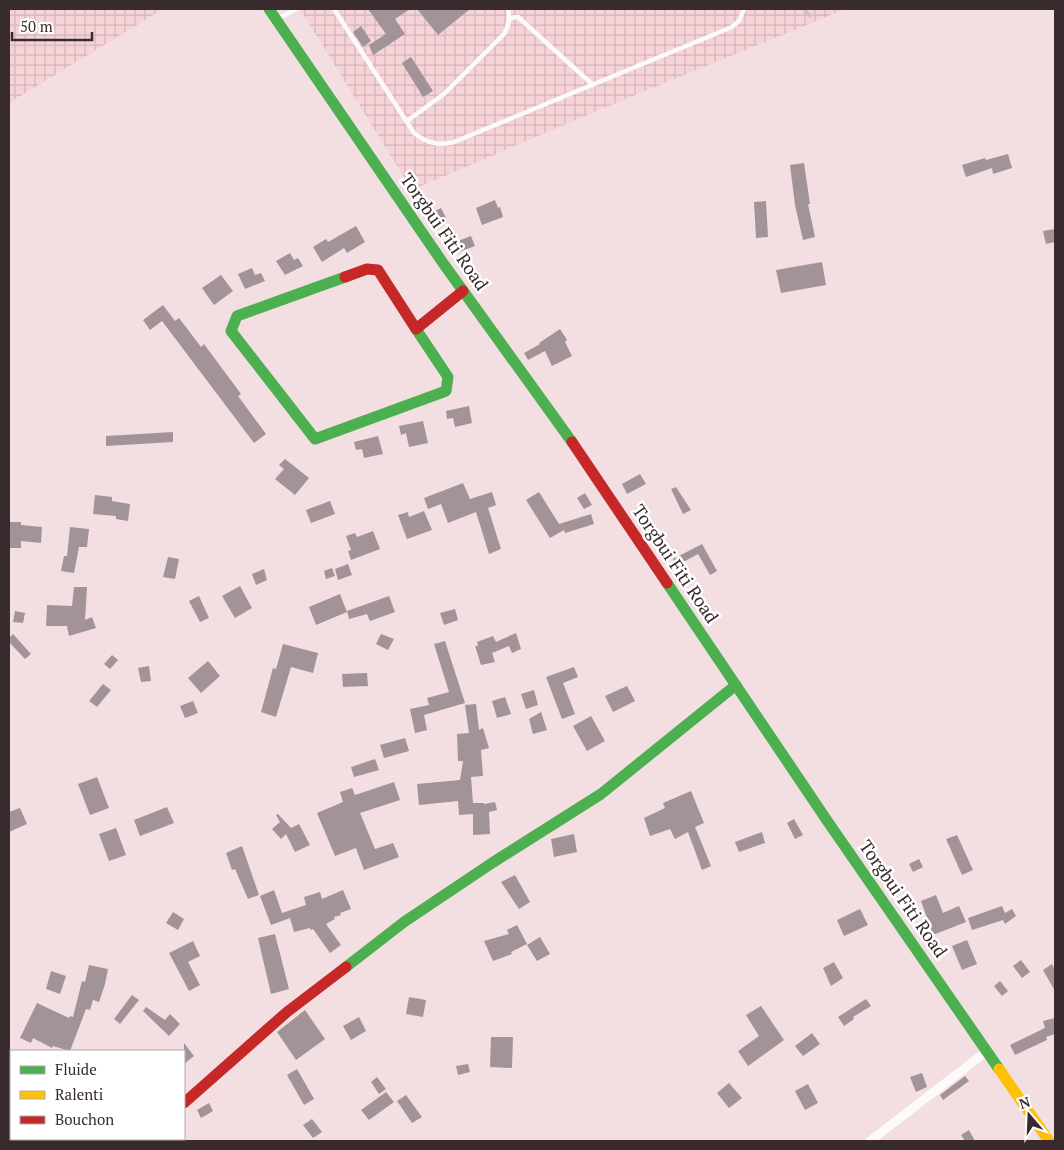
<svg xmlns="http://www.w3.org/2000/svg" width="1064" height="1150" viewBox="0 0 1064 1150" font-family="'PT Serif',serif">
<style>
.industrial{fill:url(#industrial-grid)}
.building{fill:#a19397}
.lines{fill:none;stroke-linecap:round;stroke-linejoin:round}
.lane{stroke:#fdfafa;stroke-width:4.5}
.street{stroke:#fdfafa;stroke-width:9}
.fast{stroke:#4caf50;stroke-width:11}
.slow{stroke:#ffc107;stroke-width:11}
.jam{stroke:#c62828;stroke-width:11}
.rail{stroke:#c8c2c2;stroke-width:3}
.labels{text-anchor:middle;stroke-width:5;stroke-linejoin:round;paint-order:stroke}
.street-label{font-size:18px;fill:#392b2d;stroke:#fff}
</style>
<defs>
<pattern id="industrial-grid" width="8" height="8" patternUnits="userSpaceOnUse" patternTransform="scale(1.25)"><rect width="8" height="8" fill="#f5d3d7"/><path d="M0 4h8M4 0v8" fill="none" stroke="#d3b5b9"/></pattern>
</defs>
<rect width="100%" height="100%" fill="#f3dfe1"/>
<g class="industrial">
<polygon points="9,9 163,9 9,103"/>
<polygon points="300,9 842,9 843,10 594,112 412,190"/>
</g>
<g class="building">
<polygon points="368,9 410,9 395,19 405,34 373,55 369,45 386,34"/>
<polygon points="417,9 470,9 438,35"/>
<polygon points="361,26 371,41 363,47 353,32"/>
<polygon points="411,57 433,91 423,97 402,63"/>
<polygon points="1008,154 1012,168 993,174 992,168 966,177 962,165 985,158 986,160"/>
<polygon points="804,163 810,204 808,204 815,237 803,240 795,205 790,165"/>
<polygon points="495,200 498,208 500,207 503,217 482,225 476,208"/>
<polygon points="766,201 768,237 756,238 754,202"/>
<polygon points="441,208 447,220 437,226 431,213"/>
<polygon points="356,226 365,242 347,253 344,248 322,262 313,247 326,239 328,242"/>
<polygon points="1055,229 1055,242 1046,244 1043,231"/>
<polygon points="471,236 475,246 459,252 455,242"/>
<polygon points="290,253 294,260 298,258 303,266 285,275 276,261"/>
<polygon points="822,262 826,285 781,293 776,270"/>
<polygon points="252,268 255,275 261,273 265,281 245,289 238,274"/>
<polygon points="221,275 233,291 214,305 202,288"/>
<polygon points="163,305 175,321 179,318 201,347 204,344 241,394 238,396 266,434 254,443 162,321 150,330 143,320"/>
<polygon points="560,329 567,340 565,342 572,356 552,366 545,351 528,360 524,353 540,344 539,343"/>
<polygon points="469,406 472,423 455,427 453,418 447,419 446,411"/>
<polygon points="423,421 428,443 409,447 406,433 401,435 399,426"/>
<polygon points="173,432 173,442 106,446 106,436"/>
<polygon points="378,436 383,454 364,458 362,449 356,450 354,442"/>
<polygon points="285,459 309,478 295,495 275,479 284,469 279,465"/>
<polygon points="640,474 646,484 627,494 622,484"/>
<polygon points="463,483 470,499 492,492 496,505 488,508 501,549 489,554 476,512 448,523 441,504 428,509 424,498"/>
<polygon points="676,487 691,510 683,514 671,489"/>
<polygon points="539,492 559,524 591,514 594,524 565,533 564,530 550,538 526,500"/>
<polygon points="585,493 592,505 584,509 577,498"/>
<polygon points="95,495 112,497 112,501 130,504 128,521 116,519 116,516 93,514"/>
<polygon points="330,501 335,514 311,523 306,510"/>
<polygon points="424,511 432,530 407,539 398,515 408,512 409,517"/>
<polygon points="9,522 21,522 21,525 42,527 41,543 21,541 21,548 9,548"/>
<polygon points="70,527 89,529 87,547 79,547 74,573 61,571 64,556 67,556"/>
<polygon points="373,531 380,549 351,560 348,551 351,550 346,536 355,533 357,537"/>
<polygon points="702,544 717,571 710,575 698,554 676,566 673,559"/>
<polygon points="168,557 179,559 175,579 163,577"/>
<polygon points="348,564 352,575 338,580 335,569"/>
<polygon points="332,568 335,576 326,579 324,571"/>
<polygon points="264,569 267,580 256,585 252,574"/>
<polygon points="240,586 252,608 235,618 222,596"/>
<polygon points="74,587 87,587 85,620 92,617 96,628 69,636 67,626 46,626 47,605 72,606"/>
<polygon points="340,594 347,612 316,625 309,607"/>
<polygon points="199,596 209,618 200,622 189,601"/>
<polygon points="389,596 395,612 370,621 367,614 349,619 347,611"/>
<polygon points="455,609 458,620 444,625 440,613"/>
<polygon points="15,611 25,613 23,623 13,622"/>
<polygon points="516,633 521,649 512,653 509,646 492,653 495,662 481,665 475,646 478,646 477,642 493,636 496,642"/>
<polygon points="13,634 31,654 25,659 9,642 9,638"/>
<polygon points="381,634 394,639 388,650 376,644"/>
<polygon points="445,641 465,703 424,715 427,730 415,733 410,709 429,705 427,698 449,692 434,644"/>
<polygon points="283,644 318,653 313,673 291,667 276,717 261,712 273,668 276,669"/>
<polygon points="112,655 118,660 110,669 104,664"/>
<polygon points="208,661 220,676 201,693 188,678"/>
<polygon points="149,666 151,681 141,682 138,668"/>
<polygon points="574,667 578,677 563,683 575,714 562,719 546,677"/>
<polygon points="367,673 368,686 343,687 342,674"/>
<polygon points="103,684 111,690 97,707 89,701"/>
<polygon points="627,686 635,701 613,712 605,696"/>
<polygon points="534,690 538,705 526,709 521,694"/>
<polygon points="505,697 511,714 497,718 492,701"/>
<polygon points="193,701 198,713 185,718 180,706"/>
<polygon points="476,704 479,730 483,728 489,748 481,750 483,776 471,777 473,803 484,803 484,804 495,802 497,810 489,812 490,834 473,835 473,814 459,815 458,801 419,805 417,784 460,780 463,761 458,761 457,734 469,733 465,705"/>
<polygon points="541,712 547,730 533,734 529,719"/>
<polygon points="591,716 605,741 587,751 573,726"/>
<polygon points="405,738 409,751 384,758 380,745"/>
<polygon points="375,759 379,770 354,777 351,767"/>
<polygon points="97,777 109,808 90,815 78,784"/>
<polygon points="394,782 400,800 360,813 375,849 393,843 399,857 364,870 356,848 335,856 317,813 343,802 340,792 352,788 355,795"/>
<polygon points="691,791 704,823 695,827 711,866 702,870 688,832 675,839 670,829 650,836 644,818 665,808 663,803"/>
<polygon points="167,807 174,823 140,836 134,820"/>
<polygon points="20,808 27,824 9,832 9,812"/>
<polygon points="278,814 291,828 299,824 310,845 295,852 286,834 281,839 272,829 280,822 276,815"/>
<polygon points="794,819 803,835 795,839 787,823"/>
<polygon points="116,828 126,855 109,861 99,834"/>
<polygon points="762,832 765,843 739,852 735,842"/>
<polygon points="574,834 577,852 554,857 551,839"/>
<polygon points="957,835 973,870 962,875 946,839"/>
<polygon points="242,846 259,895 248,899 235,869 232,870 226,853"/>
<polygon points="919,859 923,867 913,872 909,864"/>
<polygon points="515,875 530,902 519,909 501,882"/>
<polygon points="274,890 282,913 306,905 304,897 320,892 322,899 343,890 351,909 340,913 341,915 334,917 335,919 326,924 341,945 330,953 313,929 310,930 310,928 294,932 290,918 271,925 260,896"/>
<polygon points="936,895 943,913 959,906 966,922 933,935 921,901"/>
<polygon points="1002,906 1005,913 1012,909 1016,916 1005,924 1003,920 972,930 968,918"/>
<polygon points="860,909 868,925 844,936 837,920"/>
<polygon points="173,912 184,919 178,930 166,923"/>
<polygon points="517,925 527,944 511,952 512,954 493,961 484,941 509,934 507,930"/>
<polygon points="275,934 289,989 271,994 258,938"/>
<polygon points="540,937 550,954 537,961 527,945"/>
<polygon points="967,940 977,964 962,970 952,946"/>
<polygon points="193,941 200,956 188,962 200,985 189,991 169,953"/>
<polygon points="1021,960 1030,972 1022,978 1013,966"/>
<polygon points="834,962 843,978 831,986 823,968"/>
<polygon points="1052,964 1055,970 1055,991 1043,970"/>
<polygon points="89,965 108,969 105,984 99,1002 93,1000 90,1010 86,1009 70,1051 53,1046 52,1048 33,1038 31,1043 20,1038 37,1003 69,1018 70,1016 73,1017 82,981 85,982"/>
<polygon points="51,971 66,976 60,994 46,989"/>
<polygon points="1000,981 1008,991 1002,996 994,986"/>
<polygon points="132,995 139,1000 120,1024 114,1019"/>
<polygon points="409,997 426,1000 423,1017 406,1014"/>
<polygon points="866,999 871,1006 853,1017 854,1019 844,1026 838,1017"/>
<polygon points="761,1006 784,1040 748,1066 738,1051 759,1036 746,1015"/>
<polygon points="146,1007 165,1020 170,1014 180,1024 169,1036 143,1011"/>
<polygon points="305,1010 325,1039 296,1060 277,1032"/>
<polygon points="359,1017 366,1031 351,1040 343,1026"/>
<polygon points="1055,1018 1055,1034 1046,1037 1047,1040 1015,1055 1010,1045 1045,1028 1043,1021"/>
<polygon points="812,1033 820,1044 803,1056 795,1046"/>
<polygon points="491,1037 513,1037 512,1068 490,1067"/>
<polygon points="184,1043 194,1056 184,1064"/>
<polygon points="468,1064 470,1072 458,1075 456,1066"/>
<polygon points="297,1069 314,1099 304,1105 287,1075"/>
<polygon points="922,1073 927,1087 916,1092 910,1077"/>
<polygon points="965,1076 969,1081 943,1100 940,1095"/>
<polygon points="377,1077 386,1089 379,1094 371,1082"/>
<polygon points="729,1083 742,1098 729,1108 717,1093"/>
<polygon points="808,1084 818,1103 805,1110 795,1091"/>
<polygon points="386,1092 394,1102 369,1120 361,1110"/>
<polygon points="406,1095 422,1117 412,1123 397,1101"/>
<polygon points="209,1103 213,1111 201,1118 197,1110"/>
<polygon points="312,1119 322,1132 313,1138 303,1125"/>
<polygon points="969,1130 975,1141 965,1141 961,1135"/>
</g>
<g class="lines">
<g class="lane">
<path d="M334,9L414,133C427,143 438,146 454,142L732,27L739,21L744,9"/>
<polyline points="510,18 518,17 593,85"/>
<polyline points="277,19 296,9"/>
<path d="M407,121L444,94L504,34C509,25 510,19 508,9"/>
</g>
<g class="street">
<polyline points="137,1141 140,1139"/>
<polyline points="870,1141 987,1051"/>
</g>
<g class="fast">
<polyline points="269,9 443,263 572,442"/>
<polyline points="345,277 237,316 231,331 315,439 446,391 448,377 416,329"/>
<polyline points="667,583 828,822 999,1069"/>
<polyline points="346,967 404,922 492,863 601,794 736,685"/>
</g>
<polyline class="slow" points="999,1069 1049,1141"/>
<g class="jam">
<polyline points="345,277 367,269 378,270 416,329 463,291"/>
<polyline points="572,442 667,583"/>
<polyline points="184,1103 287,1012 346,967"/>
</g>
<polyline class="rail" points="804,9 810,16"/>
</g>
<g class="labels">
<g class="street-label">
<text transform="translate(444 232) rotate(55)" y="6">Torgbui Fiti Road</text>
<text transform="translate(675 564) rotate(56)" y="6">Torgbui Fiti Road</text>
<text transform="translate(903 899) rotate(55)" y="6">Torgbui Fiti Road</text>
</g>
</g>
<rect width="1064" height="1150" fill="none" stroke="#392b2d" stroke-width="20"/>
<rect x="10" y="1050" width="175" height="90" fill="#ffffff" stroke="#b0aaab"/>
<rect x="20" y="1066" width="25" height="8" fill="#4caf50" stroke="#b0aaab"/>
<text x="55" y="1075" font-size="15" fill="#392b2d">Fluide</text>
<rect x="20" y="1091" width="25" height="8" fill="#ffc107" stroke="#b0aaab"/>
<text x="55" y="1100" font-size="15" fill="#392b2d">Ralenti</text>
<rect x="20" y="1116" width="25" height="8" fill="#c62828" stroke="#b0aaab"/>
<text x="55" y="1125" font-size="15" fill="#392b2d">Bouchon</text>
<g transform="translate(1029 1115) rotate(341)" stroke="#ffffff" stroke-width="4" paint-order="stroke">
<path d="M0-4L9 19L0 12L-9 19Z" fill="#392b2d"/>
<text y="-8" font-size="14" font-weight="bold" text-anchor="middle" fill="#392b2d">N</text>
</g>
<path d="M12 32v8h80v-8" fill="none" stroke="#392b2d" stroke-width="2.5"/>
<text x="20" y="32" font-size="15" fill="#392b2d" stroke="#ffffff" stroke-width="4" paint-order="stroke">50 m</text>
</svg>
